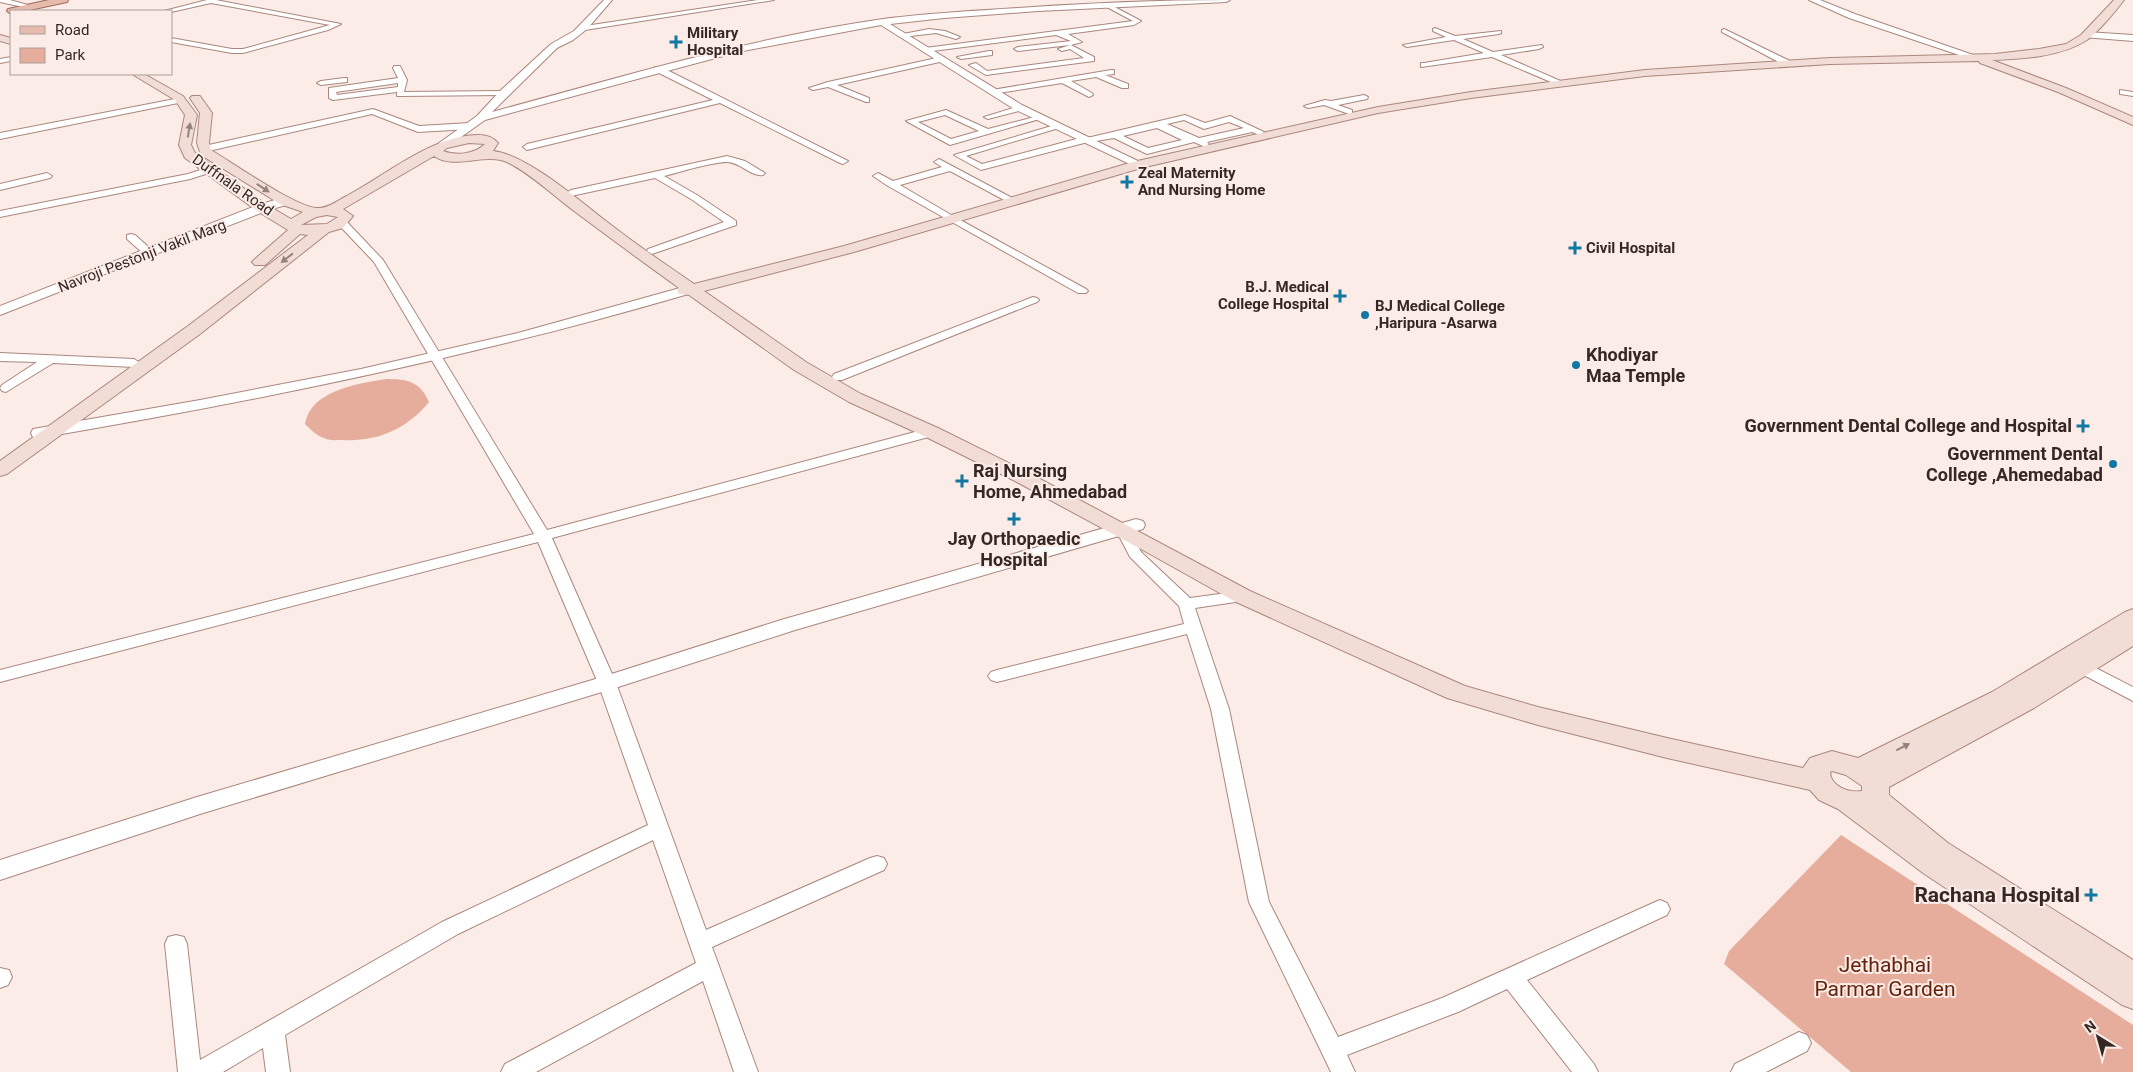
<svg xmlns="http://www.w3.org/2000/svg" width="2133" height="1072" viewBox="0 0 2133 1072" font-family="Roboto,sans-serif">
<style>
.green{fill:#e7ad9c}
.lines{fill:none;stroke-linecap:round;stroke-linejoin:round}
.minor-casing{stroke:#aa877d;stroke-width:2}
.tertiary-casing{stroke:#aa877d;stroke-width:2}
.secondary-casing{stroke:#aa877d;stroke-width:2}
.primary-casing{stroke:#9d6a5a;stroke-width:2}
.minor{fill:#fff;fill-rule:evenodd}
.tertiary{fill:#fff;fill-rule:evenodd}
.secondary{fill:#f2ddd6;fill-rule:evenodd}
.primary{fill:#e6bbad;fill-rule:evenodd}
.oneway{fill:#94827c}
.poi-dot{fill:#1177a3;stroke:#fbece7;stroke-width:2}
.labels{text-anchor:middle;stroke-width:4;stroke-linejoin:round;paint-order:stroke}
.far-poi-label{font-size:15px;font-weight:bold;fill:#352723;stroke:#fbece7;text-anchor:start}
.far-street-label{font-size:15px;fill:#352723;stroke:#fbece7}
.poi-label{font-size:18px;font-weight:bold;fill:#352723;stroke:#fbece7;text-anchor:start}
.near-poi-label{font-size:21px;font-weight:bold;fill:#352723;stroke:#fbece7;text-anchor:end}
.near-park-label{font-size:21px;fill:#66230c;stroke:#fbece7}
</style>
<rect width="100%" height="100%" fill="#fbece7"/>
<g class="green">
<path d="M386,379C407,379 420,381 429,402C407,429 377,442 343,440C337,440 329,441 324,438C317,436 310,429 305,424C311,390 357,384 386,379Z"/>
<polygon points="1841,835 2133,1025 2133,1072 1851,1072 1724,964 1729,951"/>
</g>
<g class="lines">
<g class="minor-casing">
<g id="minor">
<polygon points="0,0 10,0 35,7 32,9 0,2"/>
<polygon points="207,0 216,0 341,24 328,30 243,53 232,53 171,42 171,38 232,49 243,49 330,25 211,3 171,12 164,11"/>
<polygon points="758,0 774,0 585,30 582,28 585,26"/>
<polygon points="1107,3 1141,21 1134,25 1068,34 1082,42 1071,45 1094,57 1094,61 986,75 969,65 976,63 987,71 1084,58 1070,49 1062,51 1058,49 1070,45 1018,51 1014,49 1018,47 1071,41 1056,35 925,52 921,50 925,48 1133,21 1105,6 1104,5"/>
<polygon points="1435,28 1455,36 1501,31 1501,33 1499,34 1463,39 1493,52 1542,45 1543,47 1539,49 1501,55 1565,83 1558,85 1492,57 1421,67 1421,63 1424,63 1484,53 1454,40 1407,47 1403,45 1446,37 1433,31 1433,29"/>
<polygon points="929,29 945,31 960,37 956,39 936,33 902,37 898,35"/>
<polygon points="1724,29 1790,61 1791,63 1784,65 1722,32 1722,30"/>
<polygon points="989,51 992,51 992,55 961,59 957,57"/>
<polygon points="11,57 11,61 0,63 0,59"/>
<polygon points="941,57 944,57 944,61 837,85 869,98 869,102 866,102 828,87 813,90 809,88 828,82"/>
<path d="M394,66H400L407,80L404,92L504,91L508,93L504,95L400,96H397V92L333,100L329,98V88L398,78L393,68ZM398,83V87L337,95L336,92Z"/>
<polygon points="655,67 661,67 848,161 843,164 840,163 720,103 527,150 523,147 527,144 713,100 655,71"/>
<polygon points="1111,70 1114,70 1114,74 1105,75 1128,84 1128,88 1122,88 1096,77 1071,81 1092,93 1093,95 1089,97 1062,83 992,94 988,92 992,90"/>
<polygon points="344,78 347,78 347,82 321,85 317,83 321,81"/>
<polygon points="2120,90 2133,92 2133,96 2120,94"/>
<polygon points="1364,95 1368,97 1367,99 1338,105 1352,110 1352,114 1349,114 1324,105 1308,108 1304,106 1325,100 1331,101"/>
<polygon points="180,98 184,100 183,102 0,139 0,133"/>
<polygon points="1020,106 1024,108 1023,110 988,119 984,117"/>
<polygon points="373,109 419,126 470,123 474,126 470,129 418,132 372,114 204,152 200,149 204,146"/>
<path d="M946,110L988,129L1039,116L1043,118L950,145L906,121ZM945,115L979,131L951,139L918,122Z"/>
<path d="M1185,115L1205,123L1230,116L1264,132L1260,135L1252,132L1207,142L1209,144L1205,147L1194,142L1147,154L1114,138L1084,143L981,170L954,155L1055,125L1062,127L966,156L982,164L1084,137L1087,138ZM1184,120L1204,129L1229,122L1244,128L1199,138L1167,124ZM1157,128L1182,140L1148,148L1123,136Z"/>
<path d="M727,156L745,161L765,173L763,175C751,177 740,162 727,162C712,162 680,172 664,176L697,195L736,221V225L652,254L647,251L648,249L724,222L691,199L655,178L571,196L566,193L571,190Z"/>
<polygon points="939,159 1014,199 1012,201 1006,201 950,171 900,185 953,216 1086,289 1088,291 1086,293 1078,293 888,186 873,176 878,173 893,181 942,167 934,162"/>
<polygon points="209,167 212,168 212,172 190,179 0,217 0,211 188,174"/>
<polygon points="47,173 52,176 50,178 0,190 0,184"/>
<polygon points="342,220 346,221 383,260 547,530 926,429 931,428 938,432 936,435 552,538 616,683 706,930 870,858 877,856 884,858 887,864 884,870 712,947 758,1072 734,1072 703,981 536,1072 501,1072 505,1064 696,963 653,840 458,934 285,1035 290,1072 266,1072 263,1048 223,1072 178,1072 165,944 168,937 176,935 184,937 187,944 200,1060 442,922 648,825 598,683 538,542 0,682 0,670 534,534 374,262 337,223"/>
<polygon points="131,234 135,235 153,251 154,253 153,255 145,255 127,239 127,235"/>
<polygon points="1033,297 1037,298 1039,300 1037,302 842,380 834,380 832,377 834,374"/>
<polygon points="0,353 134,359 140,363 134,367 53,363 6,392 2,391 0,388 2,385 37,362 0,361"/>
<polygon points="1123,526 1128,527 1141,552 1190,598 1242,591 1248,592 1250,596 1248,600 1242,601 1195,608 1229,709 1269,902 1338,1037 1442,998 1653,903 1660,900 1667,903 1670,909 1667,915 1527,980 1594,1064 1598,1072 1572,1072 1507,989 1458,1012 1347,1055 1355,1072 1331,1072 1249,902 1211,709 1187,634 997,682 991,680 988,676 991,672 997,670 1184,624 1179,606 1130,557 1116,530 1118,527"/>
<polygon points="2082,661 2133,687 2133,701 2076,671 2073,667 2076,663"/>
<polygon points="0,968 9,970 12,977 8,985 0,988"/>
<polygon points="1799,1032 1807,1035 1811,1043 1807,1051 1766,1072 1731,1072 1735,1064"/>
</g>
</g>
<g class="tertiary-casing">
<g id="tertiary">
<path d="M604,0H612L587,29L573,40L557,48L492,112C621,77 750,38 883,19C927,13 973,11 1018,8C1089,3 1159,0 1230,0L1226,2L1038,11L944,18L890,24L1022,105L1142,163L1144,165L1138,168L1014,109L881,25L738,52L485,120L447,147H439L438,145L439,143L477,116L500,91L551,44L574,31Z"/>
<polygon points="1809,0 1820,0 1855,14 1979,57 1974,60 1971,59 1849,18"/>
<polygon points="2086,32 2133,35 2133,41 2083,37 2083,33"/>
<polygon points="285,197 289,198 291,201 289,204 266,211 0,315 0,306 258,205"/>
<path d="M680,288L687,292L685,295C473,357 257,401 39,438L33,437L31,433L33,429L39,428L200,400L361,369L518,333Z"/>
<polygon points="1136,519 1143,521 1145,525 1143,529 795,630 615,688 200,814 0,880 0,860 197,797 599,678 781,620"/>
</g>
</g>
<g class="secondary-casing">
<g id="secondary">
<path d="M2114,0H2124C2115,12 2098,32 2087,40C2061,57 2021,59 1992,60L2066,88L2133,117V125L2058,92L1980,63L1979,61L1830,64L1645,76L1471,98L1378,113L1141,168L854,252L704,291L806,362L861,394L938,428L1027,472L1250,591L1465,686L1538,707L1667,738L1803,768L1810,758L1832,751L1858,758L1992,692L2125,612L2133,609V646L2034,708L1889,787V795L1948,843L2133,960V1009L2122,1005L1923,873L1838,809L1819,800L1810,790L1667,758L1538,725L1447,698L1234,601L1150,554L1013,480L924,436L849,402L794,370L689,295L679,294L677,291L679,288C644,263 609,237 574,211C553,195 532,175 509,163C485,151 455,171 434,156L343,209L353,216L343,228L329,232L200,334L7,474L0,476V461L188,326L308,235L300,234L265,265H255L252,262L255,259L288,230L257,211L185,158L179,145L185,115L175,100L132,74H144L183,96L197,115L191,145L195,153L267,205L291,219L303,212L280,204L201,155L197,143L200,113L190,98L192,96H200L212,113L209,143L211,150C233,163 295,207 317,208C327,209 337,201 345,197C385,176 432,135 478,135C486,135 493,137 498,143L493,151C529,155 585,206 615,228C641,248 668,266 694,284L844,246L1133,162L1378,107L1471,92L1645,70L1830,58L1995,54L2039,49L2066,44L2081,35ZM469,143L485,144C475,154 457,156 443,151L447,148ZM327,215L338,217L327,224L301,225L316,217ZM1832,771L1846,775L1862,786V791C1849,793 1831,787 1830,772Z"/>
<polygon points="0,35 11,38 11,44 0,41"/>
</g>
</g>
<g class="primary-casing">
<polygon id="primary" points="49,0 68,0 67,2 25,11 11,11 11,14 7,11 8,9"/>
</g>
<use href="#minor" class="minor"/>
<use href="#tertiary" class="tertiary"/>
<use href="#secondary" class="secondary"/>
<use href="#primary" class="primary"/>
</g>
<defs><path id="oneway-solid" d="M-6-.8H1V-3.2L6.5 0L1 3.2V.8H-6Z" transform="scale(1.25)"/></defs>
<g class="oneway">
<use href="#oneway-solid" transform="translate(189 130) rotate(-81)"/>
<use href="#oneway-solid" transform="translate(263 188) rotate(33)"/>
<use href="#oneway-solid" transform="translate(287 258) rotate(142)"/>
<use href="#oneway-solid" transform="translate(1903 747) rotate(-27)"/>
</g>
<g class="poi-dot">
<path d="M673.5 34.5h5v5h5v5h-5v5h-5v-5h-5v-5h5z"/>
<path d="M1124.5 174.5h5v5h5v5h-5v5h-5v-5h-5v-5h5z"/>
<path d="M1572.5 240.5h5v5h5v5h-5v5h-5v-5h-5v-5h5z"/>
<path d="M1337.5 288.5h5v5h5v5h-5v5h-5v-5h-5v-5h5z"/>
<circle cx="1365" cy="315" r="5"/>
<circle cx="1576" cy="365" r="5"/>
<path d="M2080.5 418.5h5v5h5v5h-5v5h-5v-5h-5v-5h5z"/>
<circle cx="2113" cy="464" r="5"/>
<path d="M959.5 473.5h5v5h5v5h-5v5h-5v-5h-5v-5h5z"/>
<path d="M1011.5 511.5h5v5h5v5h-5v5h-5v-5h-5v-5h5z"/>
<path d="M2088.5 887.5h5v5h5v5h-5v5h-5v-5h-5v-5h5z"/>
</g>
<g class="labels">
<g class="far-poi-label">
<text x="687" y="38">Military<tspan x="687" dy="17">Hospital</tspan></text>
<text x="1138" y="178">Zeal Maternity<tspan x="1138" dy="17">And Nursing Home</tspan></text>
<text x="1586" y="253">Civil Hospital</text>
<text x="1329" y="292" text-anchor="end">B.J. Medical<tspan x="1329" dy="17">College Hospital</tspan></text>
<text x="1375" y="311">BJ Medical College<tspan x="1375" dy="17">,Haripura -Asarwa</tspan></text>
</g>
<g class="far-street-label">
<text transform="translate(233 185) rotate(35)" y="5">Duffnala Road</text>
<text transform="translate(142 256) rotate(-21)" y="5">Navroji Pestonji Vakil Marg</text>
</g>
<g class="poi-label">
<text x="1586" y="361">Khodiyar<tspan x="1586" dy="21">Maa Temple</tspan></text>
<text x="2072" y="432" text-anchor="end">Government Dental College and Hospital</text>
<text x="2103" y="460" text-anchor="end">Government Dental<tspan x="2103" dy="21">College ,Ahemedabad</tspan></text>
<text x="973" y="477">Raj Nursing<tspan x="973" dy="21">Home, Ahmedabad</tspan></text>
<text x="1014" y="545" text-anchor="middle">Jay Orthopaedic<tspan x="1014" dy="21">Hospital</tspan></text>
</g>
<g class="near-poi-label">
<text x="2080" y="902">Rachana Hospital</text>
</g>
<g class="near-park-label">
<text x="1885" y="972">Jethabhai<tspan x="1885" dy="24">Parmar Garden</tspan></text>
</g>
</g>
<rect x="10" y="10" width="162" height="65" fill="#fbece7" stroke="#ac9d99"/>
<rect x="20" y="26" width="25" height="8" fill="#e6bbad" stroke="#ac9d99"/>
<text x="55" y="35" font-size="15" fill="#352723">Road</text>
<rect x="20" y="48" width="25" height="15" fill="#e7ad9c" stroke="#ac9d99"/>
<text x="55" y="60" font-size="15" fill="#352723">Park</text>
<g transform="translate(2098 1037) rotate(323)" stroke="#fbece7" stroke-width="4" paint-order="stroke">
<path d="M0-4L9 19L0 12L-9 19Z" fill="#352723"/>
<text y="-8" font-size="14" font-weight="bold" text-anchor="middle" fill="#352723">N</text>
</g>
</svg>
